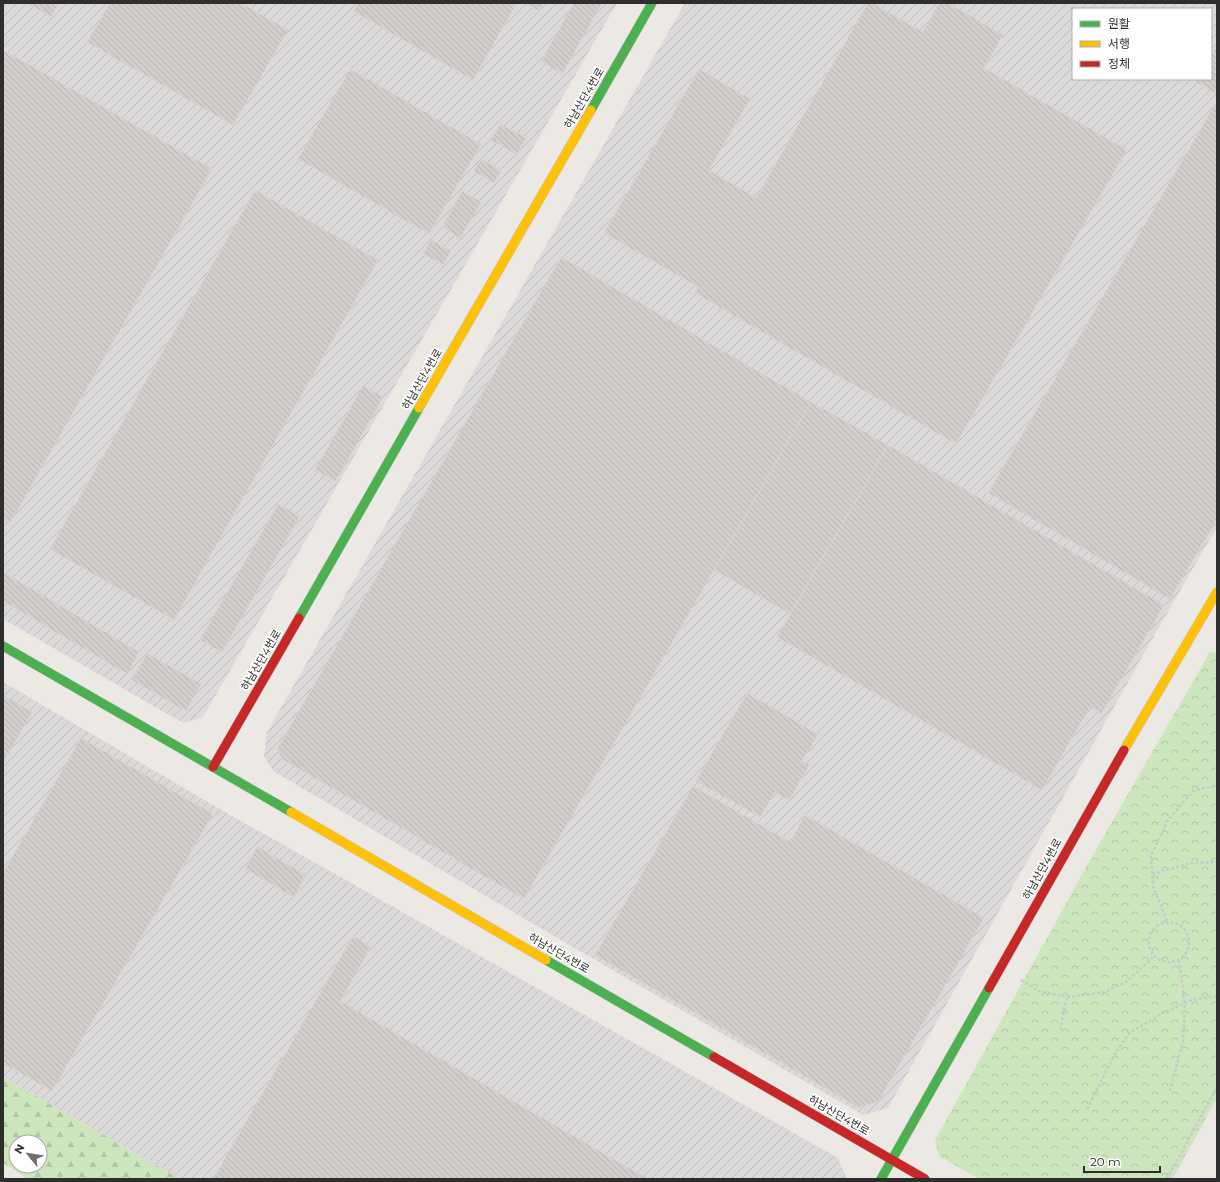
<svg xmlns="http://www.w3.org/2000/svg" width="1220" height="1182" viewBox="0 0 1220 1182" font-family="Montserrat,'Noto Sans KR',sans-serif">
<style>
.industrial{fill:url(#industrial-furrows);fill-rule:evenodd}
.forest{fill:url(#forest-firs);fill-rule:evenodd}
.park{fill:url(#park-crowns)}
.building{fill:url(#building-back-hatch);stroke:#d7d4d0}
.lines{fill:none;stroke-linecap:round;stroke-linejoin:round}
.fast-casing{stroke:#c5c4c5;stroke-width:10}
.slow-casing{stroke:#c5c4c5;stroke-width:10}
.jam-casing{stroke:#c5c4c5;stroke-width:10}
.path{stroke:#c9c9c8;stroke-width:2.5;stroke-dasharray:3 2;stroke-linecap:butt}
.fast{stroke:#4caf50;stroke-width:9}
.slow{stroke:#ffc107;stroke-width:9}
.jam{stroke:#c62828;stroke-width:9}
.labels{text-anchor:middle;stroke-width:3.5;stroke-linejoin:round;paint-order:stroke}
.street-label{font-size:11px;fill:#2e2e2e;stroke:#fff}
</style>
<defs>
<pattern id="industrial-furrows" width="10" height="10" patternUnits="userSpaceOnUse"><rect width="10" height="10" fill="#dcd9db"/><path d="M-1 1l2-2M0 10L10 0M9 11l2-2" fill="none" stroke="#bdbbbc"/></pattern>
<pattern id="forest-firs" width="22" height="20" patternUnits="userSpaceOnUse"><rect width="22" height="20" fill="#cee6be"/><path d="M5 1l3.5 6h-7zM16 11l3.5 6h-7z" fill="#b1c6a4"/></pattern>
<pattern id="park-crowns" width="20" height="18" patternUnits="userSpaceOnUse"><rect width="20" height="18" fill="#cee6be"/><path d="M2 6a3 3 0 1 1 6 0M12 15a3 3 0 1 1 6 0" fill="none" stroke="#b1c6a4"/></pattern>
<pattern id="building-back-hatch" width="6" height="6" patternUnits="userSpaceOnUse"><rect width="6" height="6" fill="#d1cecb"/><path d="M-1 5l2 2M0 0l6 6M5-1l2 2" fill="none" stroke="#b4b1af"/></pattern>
</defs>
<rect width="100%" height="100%" fill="#ece8e4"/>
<g class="industrial">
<polygon points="3,3 617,3 203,717 183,723 3,619"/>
<path d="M685,3H1217V527L1163,620L888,1108L863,1115L583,953L273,771L264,756L267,732ZM1073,9H1211V79H1073Z"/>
<polygon points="3,682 225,812 838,1158 847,1179 180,1179 3,1077"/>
</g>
<path class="forest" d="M3,1077L180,1179H28L3,1163ZM16,1142H40V1166H16Z"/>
<polygon class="park" points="1210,652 1217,653 1217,1098 1173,1179 979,1179 939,1156 935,1140 1090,860"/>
<g class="building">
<polygon points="27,3 59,3 51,17"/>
<polygon points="110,3 241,3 288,30 233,125 87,42"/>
<polygon points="358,3 517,3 473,80 353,11"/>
<polygon points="524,3 543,3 539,11"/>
<polygon points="574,3 602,3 562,74 541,61"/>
<polygon points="868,3 872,3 923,32 939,3 948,3 1003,35 984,68 1127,150 956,444 695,293 698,287 604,233 699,69 750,99 709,170 756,198"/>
<polygon points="1217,46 1217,94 1196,82 1197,79 1211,79 1211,56"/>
<polygon points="3,50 212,169 10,523 3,519"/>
<polygon points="350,69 481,144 429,234 298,159"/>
<polygon points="1217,101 1217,519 1170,599 988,493"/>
<polygon points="500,124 526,138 517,155 491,140"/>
<polygon points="481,159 501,171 494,183 474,171"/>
<polygon points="255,190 378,260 174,620 50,549"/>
<polygon points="462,191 481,202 460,238 442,227"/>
<polygon points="431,240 451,251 443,265 423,254"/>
<polygon points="561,257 811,402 524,899 282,759 277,749"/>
<polygon points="363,386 383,397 336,481 315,470"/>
<polygon points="811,402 888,445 790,614 714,570"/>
<polygon points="888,445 1164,605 1101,714 1090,707 1042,790 777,637"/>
<polygon points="278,504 300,516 222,652 200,640"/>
<polygon points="3,572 139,652 127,674 3,601"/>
<polygon points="147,653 201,684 186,711 132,680"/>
<polygon points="747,693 818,734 802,761 809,765 789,800 775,792 760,817 696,781"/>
<polygon points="3,695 32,712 3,763"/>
<polygon points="81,738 213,814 52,1091 3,1063 3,873"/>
<polygon points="693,786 790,842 805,815 984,918 878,1102 858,1107 595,955"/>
<polygon points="257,847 306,875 294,897 245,869"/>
<polygon points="353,936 371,947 340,1001 648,1179 213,1179"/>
</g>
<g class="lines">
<g class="fast-casing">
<g id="fast">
<polyline points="591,110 652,3"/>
<polyline points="299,618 419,408"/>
<polyline points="3,646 291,812"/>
<polyline points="546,960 714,1057"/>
<polyline points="881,1179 989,988"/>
</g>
</g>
<g class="slow-casing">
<g id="slow">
<polyline points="419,408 591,110"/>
<polyline points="1124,750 1217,592"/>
<polyline points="291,812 546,960"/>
</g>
</g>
<g class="jam-casing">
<g id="jam">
<polyline points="213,767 299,618"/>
<polyline points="989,988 1124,750"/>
<polyline points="714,1057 925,1179"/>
</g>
</g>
<g class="path">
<polyline points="1152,874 1192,863 1217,862"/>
<polyline points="1167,921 1153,886 1151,855 1168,820 1193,791 1217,785"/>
<circle cx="1169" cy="942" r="20"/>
<polyline points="1021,980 1039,991 1067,997 1104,992 1128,981 1154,956"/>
<polyline points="1060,1030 1067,997"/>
<polyline points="1170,1091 1183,1041 1185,1004 1179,960"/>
<polyline points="1087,1109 1115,1054 1129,1033 1163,1013 1192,1000 1217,996"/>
<polyline points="1167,1179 1217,1087"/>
</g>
<use href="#fast" class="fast"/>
<use href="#slow" class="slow"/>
<use href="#jam" class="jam"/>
</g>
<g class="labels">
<g class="street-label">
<text transform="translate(584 98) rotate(-60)" y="4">하남산단4번로</text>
<text transform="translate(422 379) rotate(-60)" y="4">하남산단4번로</text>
<text transform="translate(261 660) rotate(-60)" y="4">하남산단4번로</text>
<text transform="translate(1042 869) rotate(-61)" y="4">하남산단4번로</text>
<text transform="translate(559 953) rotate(30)" y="4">하남산단4번로</text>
<text transform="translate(839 1115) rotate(30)" y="4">하남산단4번로</text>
</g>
</g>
<rect width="1220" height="1182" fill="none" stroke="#2e2e2e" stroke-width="8"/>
<rect x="1072" y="8" width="140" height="72" fill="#ffffff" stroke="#ababab"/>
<rect x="1080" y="21" width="20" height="6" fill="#4caf50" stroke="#ababab"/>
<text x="1108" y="28" font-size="12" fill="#2e2e2e">원활</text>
<rect x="1080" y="41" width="20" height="6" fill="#ffc107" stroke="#ababab"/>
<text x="1108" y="48" font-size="12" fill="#2e2e2e">서행</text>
<rect x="1080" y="61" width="20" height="6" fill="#c62828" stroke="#ababab"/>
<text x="1108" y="68" font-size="12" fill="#2e2e2e">정체</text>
<g transform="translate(28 1154) rotate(300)"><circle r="19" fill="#ffffff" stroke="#ababab"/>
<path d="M0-3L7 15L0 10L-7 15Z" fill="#706f6e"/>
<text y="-6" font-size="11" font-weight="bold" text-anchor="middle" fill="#2e2e2e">N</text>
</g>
<path d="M1084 1166v6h76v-6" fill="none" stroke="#2e2e2e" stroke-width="2"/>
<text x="1090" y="1166" font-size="12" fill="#2e2e2e" stroke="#ffffff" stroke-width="3" paint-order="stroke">20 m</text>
</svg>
